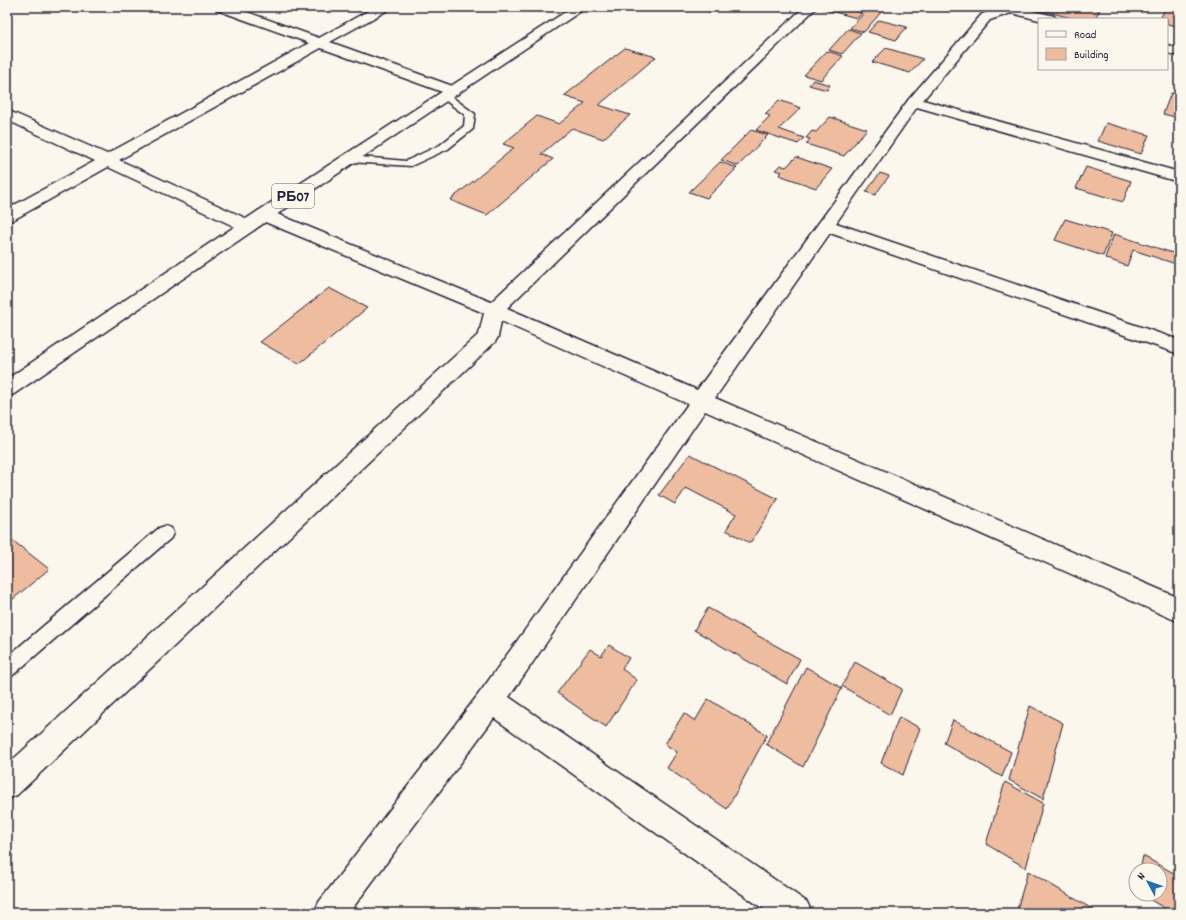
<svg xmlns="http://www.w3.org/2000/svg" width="1186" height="920" viewBox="0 0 1186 920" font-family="Dekko,sans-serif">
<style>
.building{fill:#eebc9f;stroke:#22223b}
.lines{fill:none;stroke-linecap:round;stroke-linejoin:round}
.lane-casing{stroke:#22223b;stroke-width:3}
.street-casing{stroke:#22223b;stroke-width:3}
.highway-casing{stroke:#22223b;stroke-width:3}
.lane{fill:#fbf7ec;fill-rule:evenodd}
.street{fill:#fbf7ec;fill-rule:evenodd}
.highway{fill:#fbf7ec;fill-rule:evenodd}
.labels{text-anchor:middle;stroke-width:3.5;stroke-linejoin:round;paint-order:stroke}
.shield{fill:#fbf7ec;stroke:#636270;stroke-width:1}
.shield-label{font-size:14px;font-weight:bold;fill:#22223b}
</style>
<rect width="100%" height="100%" fill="#fbf7ec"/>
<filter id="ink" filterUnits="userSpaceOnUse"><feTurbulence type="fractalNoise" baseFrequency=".025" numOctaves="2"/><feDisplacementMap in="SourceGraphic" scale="8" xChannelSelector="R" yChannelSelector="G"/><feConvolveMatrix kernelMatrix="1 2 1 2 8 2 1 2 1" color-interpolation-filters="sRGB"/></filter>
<g filter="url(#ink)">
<g class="building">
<polygon points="692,7 717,7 710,12"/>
<polygon points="841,7 862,13 857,18 819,8"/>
<polygon points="1039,7 1095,7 1093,8 1100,10 1094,19 1075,19 1037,9"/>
<polygon points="1166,7 1179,9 1179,22 1177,26 1167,24 1167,19 1160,19"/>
<polygon points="869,8 882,11 864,32 850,28"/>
<polygon points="879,20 907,27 896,40 868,32"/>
<polygon points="848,29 861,33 842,54 829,50"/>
<polygon points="625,48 656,57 599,105 630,115 603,139 572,128 541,154 553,159 487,215 450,200 514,148 503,144 537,116 559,124 585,103 564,96"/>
<polygon points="886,48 923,59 910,73 872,62"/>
<polygon points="827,51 843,56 821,80 804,75"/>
<polygon points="813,80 830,85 827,90 809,85"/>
<polygon points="1171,93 1179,95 1179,118 1163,114"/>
<polygon points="779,100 801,108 779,129 804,138 798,144 756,130 770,116 765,114"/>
<polygon points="830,117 867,129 844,156 806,144 810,139 806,138 812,131 816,132"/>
<polygon points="1106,123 1149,135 1141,154 1098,141"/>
<polygon points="751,130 768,135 738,166 721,160"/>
<polygon points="796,157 832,169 816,188 779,175 782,172 775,170 780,165 786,167"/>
<polygon points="720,162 737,168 707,198 689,192"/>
<polygon points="1086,167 1131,181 1123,202 1076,188"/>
<polygon points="880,173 889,176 875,195 866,192"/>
<polygon points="1065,219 1112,233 1103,256 1055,240"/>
<polygon points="1114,234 1179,255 1179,265 1133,250 1127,266 1105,258"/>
<polygon points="329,288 367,308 299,364 260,342"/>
<polygon points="690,454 778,499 750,543 726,530 736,514 686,488 675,504 659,495"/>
<polygon points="7,536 49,569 7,604"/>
<polygon points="708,608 800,659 787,684 694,630"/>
<polygon points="609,645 629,658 622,669 637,680 606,727 557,693 590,649 601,656"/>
<polygon points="855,662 902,689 890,715 842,686"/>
<polygon points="806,667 842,688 803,767 766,744"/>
<polygon points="708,699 767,735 727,809 667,768 677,752 665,744 684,713 695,721"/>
<polygon points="1030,706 1063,723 1043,799 1009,780"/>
<polygon points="899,717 920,728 903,775 881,763"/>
<polygon points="953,720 1011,752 1002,777 944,743"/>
<polygon points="1005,782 1043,803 1026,868 986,844"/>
<polygon points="1143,856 1179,876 1179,913 1173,913 1140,894 1160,894 1160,870 1140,870"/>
<polygon points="1028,871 1099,913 1016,913"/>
</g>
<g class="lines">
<g class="lane-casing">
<g id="lane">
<polygon points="445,93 448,94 475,114 473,129 448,149 411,166 350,162 345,159 350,156 406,161 440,145 464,126 465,115 442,98 440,96"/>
<polygon points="165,526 171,528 173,533 171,538 13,675 7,678 7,657 159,528"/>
</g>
</g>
<g class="street-casing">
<g id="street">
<polygon points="215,7 233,7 319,38 375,7 390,7 388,10 330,42 458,88 460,91 458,94 453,95 448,94 321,48 119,160 254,222 257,226 254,230 248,231 242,230 108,167 13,220 7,221 7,209 95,161 7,120 7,110 107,154 309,43 217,10"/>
<polygon points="804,7 817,7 507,308 697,390 909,99 982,14 1004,7 1017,7 1054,16 1056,19 1039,20 1011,13 990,20 923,100 1179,172 1179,182 917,107 836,223 1179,340 1179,354 830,233 715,398 1179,598 1179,622 705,411 509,697 807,902 812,913 769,913 494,718 349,913 314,913 319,902 481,691 688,404 501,321 498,337 495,342 17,795 7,799 7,765 479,334 484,313 258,219 256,215 258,211 264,210 270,211 491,302"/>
<polygon points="1167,45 1179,48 1179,56 1167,53"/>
</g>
</g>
<g class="highway-casing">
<polygon id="highway" points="573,7 587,7 270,219 14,394 7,397 7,379 258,211"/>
</g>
<use href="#lane" class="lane"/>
<use href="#street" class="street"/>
<use href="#highway" class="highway"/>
</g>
</g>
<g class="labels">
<rect class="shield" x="272" y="184" width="42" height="24" rx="3"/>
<g class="shield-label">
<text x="293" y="201">РБ07</text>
</g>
</g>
<rect width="1186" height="920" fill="none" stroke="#fbf7ec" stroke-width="24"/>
<rect x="12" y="12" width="1162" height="896" fill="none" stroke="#22223b" stroke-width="1.5" filter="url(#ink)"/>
<rect x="1038" y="18" width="130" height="52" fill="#fbf7ec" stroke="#a4a2a5"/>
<rect x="1046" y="31" width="20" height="6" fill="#fbf7ec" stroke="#a4a2a5"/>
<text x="1074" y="38" font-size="12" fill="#22223b">Road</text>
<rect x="1046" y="48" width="20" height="12" fill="#eebc9f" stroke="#a4a2a5"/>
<text x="1074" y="58" font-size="12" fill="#22223b">Building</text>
<g transform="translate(1148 882) rotate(310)"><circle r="19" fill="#fbf7ec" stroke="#a4a2a5"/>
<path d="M0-3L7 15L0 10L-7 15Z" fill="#1f6fb2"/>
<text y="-6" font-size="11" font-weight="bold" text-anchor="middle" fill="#22223b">N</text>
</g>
</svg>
